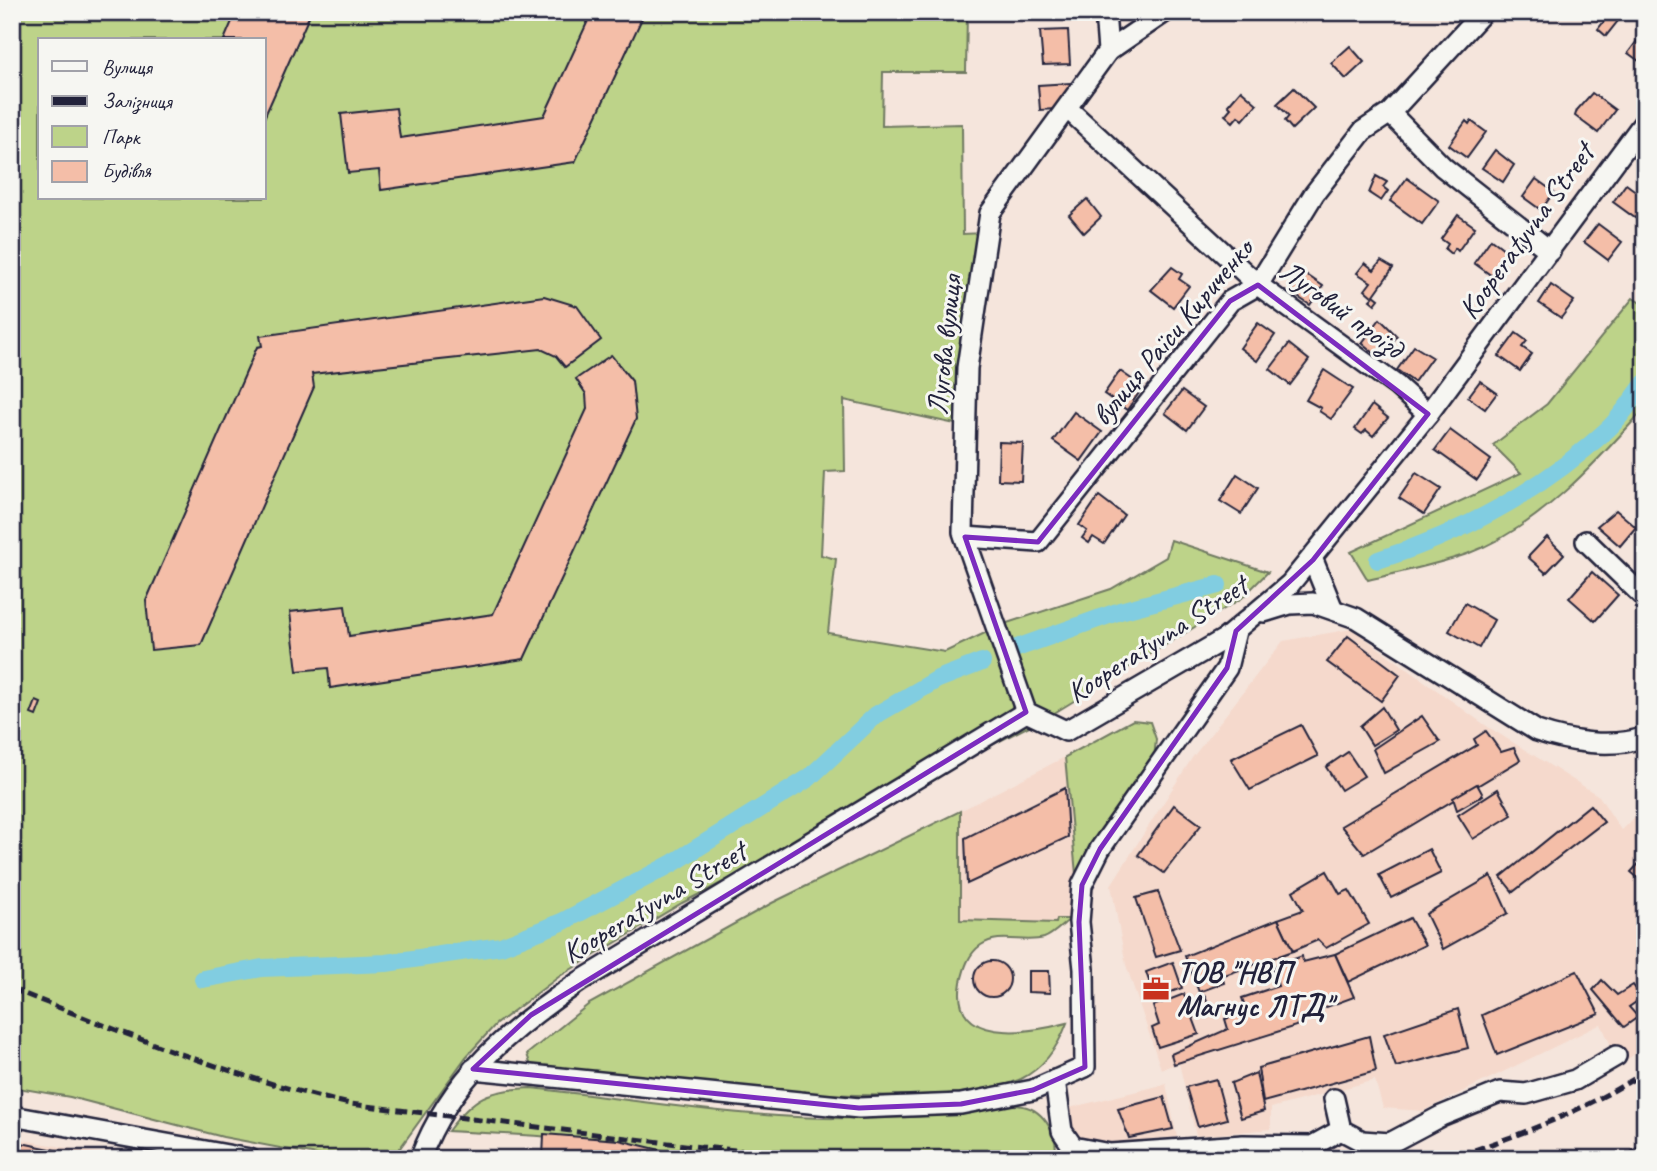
<svg xmlns="http://www.w3.org/2000/svg" width="1657" height="1171" viewBox="0 0 1657 1171" font-family="Caveat,sans-serif">
<style>
.built{fill:#f5d9cc}
.green{fill:#bdd389;stroke:#707a62;stroke-width:2;fill-rule:evenodd}
.lines{fill:none;stroke-linecap:round;stroke-linejoin:round}
.canal{stroke:#81cde1;stroke-width:18}
.building{fill:#f4bea8;stroke:#22223b;stroke-width:2}
.minor-casing{stroke:#22223b;stroke-width:24}
.minor{stroke:#f6f6f2;stroke-width:19}
.rail{stroke:#22223b;stroke-width:5;stroke-dasharray:10 5;stroke-linecap:butt}
.marked{fill:none;stroke:#7b2cbf;stroke-width:5;stroke-linejoin:round}
.labels{text-anchor:middle;stroke-width:6;stroke-linejoin:round;paint-order:stroke}
.street-label{font-size:30px;fill:#22223b;stroke:#f6f6f2}
.poi-label{font-size:30px;font-weight:bold;fill:#22223b;stroke:#f6f6f2;text-anchor:start}
</style>
<rect width="100%" height="100%" fill="#f5e5dc"/>
<filter id="ink" filterUnits="userSpaceOnUse"><feTurbulence type="fractalNoise" baseFrequency=".0143" numOctaves="2"/><feDisplacementMap in="SourceGraphic" scale="14" xChannelSelector="R" yChannelSelector="G"/><feConvolveMatrix kernelMatrix="1 2 1 2 8 2 1 2 1" color-interpolation-filters="sRGB"/></filter>
<g filter="url(#ink)">
<g class="built">
<polygon points="1352,629 1485,725 1599,796 1621,830 1645,807 1645,1046 1620,1065 1601,1024 1423,1111 1383,1108 1375,1080 1271,1108 1271,1129 1196,1136 1179,1063 1161,1069 1126,965 1111,885 1192,758 1283,641"/>
<polygon points="1065,757 1076,874 1070,902 1070,919 1057,923 960,920 960,811"/>
<polygon points="1166,1084 1177,1137 1097,1145 1074,1136 1067,1118 1069,1108"/>
<polygon points="12,1138 129,1159 12,1159"/>
</g>
<g class="green">
<path d="M12,12H967L966,72H883L882,126L962,124L963,234L983,233L960,425L844,400L845,471L825,472L821,555L836,559L828,633L945,652L1004,624L1111,589L1166,557L1171,540L1268,572L1242,598L1051,715L682,903L560,976L496,1024L466,1057L392,1159H338L223,1137L70,1097L12,1087ZM40,40H264V198H40Z"/>
<path d="M1633,298L1645,306V408C1596,463 1538,528 1467,554C1435,565 1400,572 1368,580L1351,552L1521,473L1493,445L1547,404Z"/>
<polygon points="1133,720 1150,722 1156,739 1154,759 1076,874 1065,757"/>
<path d="M960,811V920L1056,923L1057,919H1070C1063,924 1053,935 1044,938C1023,944 1000,932 981,945C968,954 964,969 961,982C950,1046 1029,1033 1067,1023C1058,1047 1045,1067 1021,1079C989,1094 952,1094 917,1095C789,1099 659,1079 531,1066L527,1054L589,1004L772,903Z"/>
<path d="M531,1088C639,1100 750,1120 859,1118C889,1118 920,1117 949,1114C972,1112 1000,1102 1023,1106C1044,1110 1061,1138 1054,1159H676L614,1144L539,1136L448,1131C474,1096 488,1090 531,1088Z"/>
</g>
<g class="lines">
<g class="canal">
<path d="M1378,560C1463,533 1542,490 1608,429C1622,416 1633,398 1645,383"/>
<polyline points="1014,649 1120,611 1218,585"/>
<polyline points="203,979 262,968 386,963 501,946 562,922 673,863 809,778 876,715 938,679 982,662"/>
</g>
</g>
<g class="building">
<polygon points="236,12 311,12 264,118 264,40 224,40"/>
<polygon points="592,12 645,12 575,162 381,190 379,170 348,173 341,114 396,108 400,138 544,116"/>
<polygon points="1596,12 1625,12 1606,36 1598,29 1605,20"/>
<polygon points="1068,30 1070,64 1043,65 1040,31"/>
<polygon points="1645,30 1645,62 1643,64 1628,53"/>
<polygon points="1350,46 1364,62 1346,79 1331,63"/>
<polygon points="1070,83 1072,108 1040,110 1038,85"/>
<polygon points="1294,88 1314,108 1292,129 1285,121 1289,116 1277,104"/>
<polygon points="1241,90 1257,104 1243,120 1238,116 1233,122 1225,115 1231,108 1228,105"/>
<polygon points="1592,93 1615,110 1598,133 1575,116 1577,110"/>
<polygon points="1466,121 1469,124 1471,121 1486,132 1467,158 1449,145"/>
<polygon points="1495,150 1514,165 1503,182 1482,168"/>
<polygon points="1376,176 1387,182 1383,187 1388,191 1381,201 1369,193"/>
<polygon points="1407,178 1439,201 1422,224 1390,201"/>
<polygon points="1536,179 1554,192 1541,210 1523,197"/>
<polygon points="1626,184 1645,198 1645,205 1635,218 1613,202"/>
<polygon points="1087,199 1101,217 1084,233 1069,215"/>
<polygon points="1458,215 1475,227 1458,251 1455,248 1451,254 1445,249 1448,244 1441,239"/>
<polygon points="1598,224 1622,242 1608,260 1584,242"/>
<polygon points="1491,239 1509,253 1492,276 1474,263"/>
<polygon points="1381,261 1393,268 1374,295 1379,299 1375,304 1370,300 1373,297 1365,290 1371,282 1357,273 1365,263 1374,270"/>
<polygon points="1172,267 1182,274 1179,279 1189,286 1173,307 1151,290"/>
<polygon points="1304,273 1323,286 1310,305 1290,292"/>
<polygon points="1551,285 1574,301 1561,318 1539,303"/>
<polygon points="544,296 577,306 601,340 565,367 556,356 541,349 312,374 314,387 201,645 151,650 146,601 257,347 262,346 260,336"/>
<polygon points="1380,319 1397,336 1380,358 1362,343"/>
<polygon points="1258,323 1275,335 1257,361 1240,348"/>
<polygon points="1516,333 1527,341 1522,347 1532,354 1520,371 1499,356"/>
<polygon points="1289,344 1309,360 1290,385 1270,369"/>
<polygon points="1414,346 1432,357 1414,382 1397,370"/>
<polygon points="611,355 632,381 636,419 524,659 330,688 328,668 297,671 290,612 345,606 349,636 493,614 587,409 586,394 576,379"/>
<polygon points="1324,370 1353,389 1331,419 1319,411 1321,408 1306,400"/>
<polygon points="1120,371 1143,387 1127,410 1104,394"/>
<polygon points="1480,381 1497,393 1485,409 1468,397"/>
<polygon points="1182,391 1204,407 1187,430 1165,413"/>
<polygon points="1372,405 1388,418 1373,436 1366,430 1362,434 1355,429"/>
<polygon points="1074,412 1102,432 1081,461 1053,441"/>
<polygon points="1450,430 1491,460 1477,480 1435,450"/>
<polygon points="999,442 1023,443 1021,481 998,480"/>
<polygon points="1416,473 1441,489 1424,514 1399,498"/>
<polygon points="1237,474 1258,488 1241,514 1220,501"/>
<polygon points="1099,496 1124,515 1104,544 1093,537 1089,543 1082,538 1087,531 1079,525"/>
<polygon points="1616,510 1636,527 1620,546 1597,526"/>
<polygon points="1547,537 1564,554 1546,573 1528,557"/>
<polygon points="1592,572 1618,595 1595,621 1569,598"/>
<polygon points="1465,603 1494,620 1479,648 1449,631"/>
<polygon points="1348,636 1400,675 1381,701 1327,662"/>
<polygon points="36,701 41,703 36,716 31,714"/>
<polygon points="1382,707 1396,730 1372,745 1360,726"/>
<polygon points="1422,716 1440,742 1384,773 1373,749"/>
<polygon points="1301,725 1318,756 1250,790 1231,759"/>
<polygon points="1486,731 1501,752 1514,748 1520,760 1364,854 1341,826 1477,745 1474,739"/>
<polygon points="1348,752 1364,776 1341,790 1326,767"/>
<polygon points="1477,784 1483,795 1457,810 1453,798"/>
<polygon points="1065,788 1068,837 967,884 965,838"/>
<polygon points="1498,789 1512,815 1473,839 1458,815"/>
<polygon points="1174,805 1201,825 1164,873 1138,855"/>
<polygon points="1590,805 1604,822 1513,892 1501,877"/>
<polygon points="1429,849 1441,873 1391,898 1379,875"/>
<polygon points="1645,857 1645,884 1631,872"/>
<polygon points="1327,871 1340,894 1349,890 1369,924 1326,948 1318,940 1293,951 1278,919 1303,910 1293,891"/>
<polygon points="1491,876 1508,913 1443,949 1426,914"/>
<polygon points="1158,892 1180,950 1156,957 1136,898"/>
<polygon points="1410,918 1425,945 1348,982 1335,954"/>
<polygon points="1278,919 1293,951 1222,976 1224,983 1199,992 1185,956"/>
<polygon points="1335,954 1354,997 1307,1014 1296,1026 1174,1064 1171,1054 1228,1029 1225,1019 1247,1012 1242,998 1278,986 1272,967 1302,956 1303,962"/>
<circle cx="992" cy="979" r="18"/>
<polygon points="1173,962 1182,988 1155,998 1146,972"/>
<polygon points="1028,971 1049,971 1050,993 1028,992"/>
<polygon points="1577,971 1599,1014 1497,1055 1482,1015"/>
<polygon points="1602,980 1617,995 1633,985 1642,998 1629,1007 1638,1017 1624,1027 1593,990"/>
<polygon points="1184,994 1199,1034 1158,1047 1152,1028 1159,1025 1153,1006"/>
<polygon points="1164,995 1166,1001 1158,1004 1155,998"/>
<polygon points="1205,996 1211,1013 1197,1017 1192,1000"/>
<polygon points="1458,1009 1468,1048 1396,1067 1384,1034"/>
<polygon points="1369,1036 1376,1071 1263,1102 1258,1068"/>
<polygon points="1256,1073 1264,1111 1241,1118 1231,1083"/>
<polygon points="1216,1079 1227,1119 1198,1127 1186,1087"/>
<polygon points="1164,1097 1173,1129 1129,1138 1118,1109"/>
<polygon points="544,1134 619,1140 697,1159 543,1159"/>
<polygon points="12,1141 98,1159 12,1159"/>
</g>
<g class="lines">
<g class="minor-casing">
<g id="minor">
<polyline points="1108,51 1165,12"/>
<polyline points="1068,109 1258,285 1397,386 1428,414"/>
<polyline points="1390,113 1443,167 1550,251"/>
<polyline points="965,537 1038,542 1230,301 1258,285 1314,194 1363,131 1390,113 1483,12"/>
<polyline points="1586,541 1645,598"/>
<polyline points="1313,560 1332,607"/>
<path d="M1264,612L1290,604L1313,603L1356,618L1537,731C1569,742 1612,749 1645,737"/>
<polyline points="1026,712 963,532 967,368 990,213 1108,51 1105,12"/>
<polyline points="473,1069 859,1108 961,1104 1033,1090 1085,1067 1084,969 1079,922 1082,885 1100,849 1227,668 1236,631"/>
<polyline points="1055,1080 1062,1131 1073,1147 1110,1154 1243,1145 1312,1146 1341,1130 1334,1099"/>
<polyline points="12,1116 250,1159"/>
<polyline points="1341,1130 1362,1141 1390,1143 1441,1116 1500,1092 1526,1094 1575,1080 1616,1056"/>
<path d="M420,1159C450,1078 510,1029 579,982L1026,712L1066,731L1226,638L1290,584L1428,414L1645,121"/>
<polyline points="1640,1159 1645,1156"/>
</g>
</g>
<use href="#minor" class="minor"/>
<g class="rail">
<path d="M12,989C123,1033 234,1078 350,1104L701,1147L837,1159"/>
<path d="M1446,1159C1519,1136 1580,1113 1645,1072"/>
</g>
</g>
</g>
<path class="marked" d="M1258,285L1428,414L1313,560L1236,631L1227,668L1100,849L1082,885L1079,922L1085,1067L1033,1090L961,1104L859,1108L473,1069L531,1015L1026,712L965,537L1038,542L1230,301Z"/>
<defs>
<g id="office-bare" transform="scale(2.1)"><path d="M-6-3h4V-5.5h4V-3h4V5H-6ZM-1-4.5V-3h2v-1.5ZM-6 0V1H6V0Z" fill="#c8321e" stroke="#f6f6f2" stroke-width="2.5" paint-order="stroke"/></g>
</defs>
<g fill-rule="evenodd">
<use href="#office-bare" x="1156" y="989"/>
</g>
<g class="labels">
<g class="street-label">
<text transform="translate(1526 231) rotate(-54)" y="10">Kooperatyvna Street</text>
<text transform="translate(1342 309) rotate(36)" y="10">Луговий проїзд</text>
<text transform="translate(1172 332) rotate(-50)" y="10">вулиця Раїси Кириченко</text>
<text transform="translate(944 345) rotate(-84)" y="10">Лугова вулиця</text>
<text transform="translate(1157 639) rotate(-33)" y="10">Kooperatyvna Street</text>
<text transform="translate(654 902) rotate(-31)" y="10">Kooperatyvna Street</text>
</g>
<g class="poi-label">
<text x="1177" y="982">ТОВ "НВП<tspan x="1177" dy="34">Магнус ЛТД"</tspan></text>
</g>
</g>
<rect width="1657" height="1171" fill="none" stroke="#f6f6f2" stroke-width="42"/>
<rect x="21" y="21" width="1615" height="1129" fill="none" stroke="#22223b" stroke-width="2.5" filter="url(#ink)"/>
<rect x="38" y="38" width="228" height="161" fill="#f6f6f2" stroke="#a1a1a9" stroke-width="2"/>
<rect x="52" y="61" width="35" height="10" fill="#f6f6f2" stroke="#a1a1a9" stroke-width="2"/>
<text x="102" y="74" font-size="21" fill="#22223b">Вулиця</text>
<rect x="52" y="96" width="35" height="10" fill="#22223b" stroke="#a1a1a9" stroke-width="2"/>
<text x="102" y="108" font-size="21" fill="#22223b">Залізниця</text>
<rect x="52" y="126" width="35" height="21" fill="#bdd389" stroke="#a1a1a9" stroke-width="2"/>
<text x="102" y="144" font-size="21" fill="#22223b">Парк</text>
<rect x="52" y="161" width="35" height="21" fill="#f4bea8" stroke="#a1a1a9" stroke-width="2"/>
<text x="102" y="178" font-size="21" fill="#22223b">Будівля</text>
</svg>
